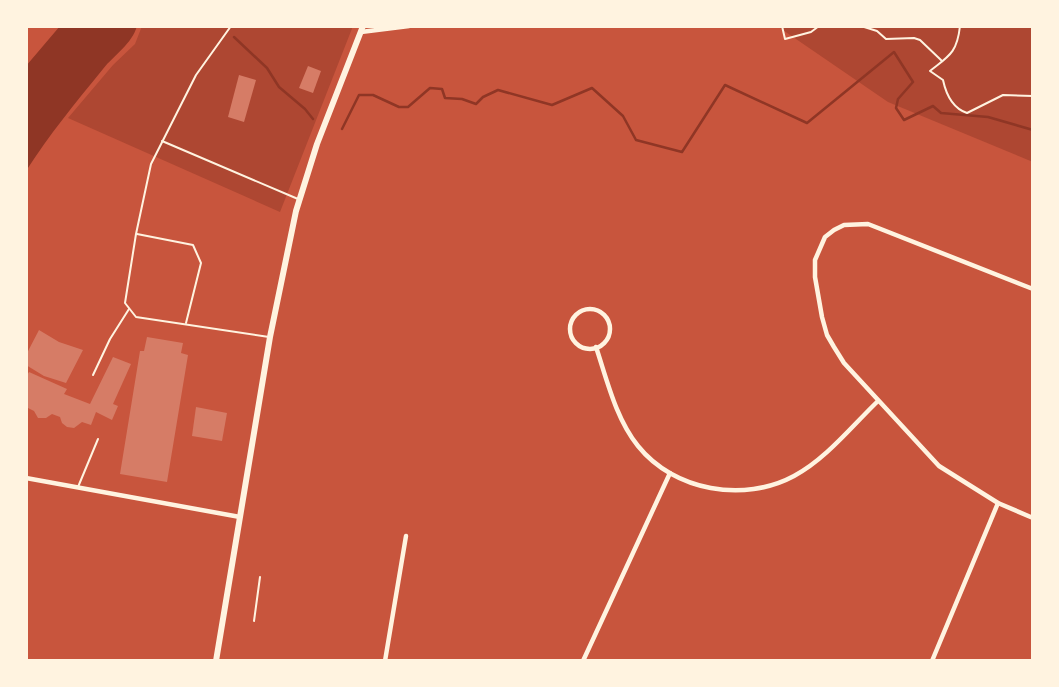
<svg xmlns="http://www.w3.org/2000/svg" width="1059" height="687" viewBox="0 0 1059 687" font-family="Overpass,sans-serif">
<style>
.green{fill:#ae4732}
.water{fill:#8f3625}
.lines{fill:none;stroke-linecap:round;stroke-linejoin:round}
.stream{stroke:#8f3625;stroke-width:2.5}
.building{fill:#d67c66}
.path{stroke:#fff3e0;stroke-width:2}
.service{stroke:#fff3e0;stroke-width:2}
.minor{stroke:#fff3e0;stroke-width:4.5}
.primary{stroke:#fff3e0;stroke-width:6}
</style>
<rect width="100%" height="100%" fill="#c8553d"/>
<g class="green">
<polygon points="142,26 353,26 280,212 68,118 113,65 135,44"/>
<polygon points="777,26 1033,26 1033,162 888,102"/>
</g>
<path class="water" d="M60,26H137C132,44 114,55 103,69C76,102 49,135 26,171V66Z"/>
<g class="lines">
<g class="stream">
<polyline points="234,37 267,68 279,87 305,109 313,119"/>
<polyline points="342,129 359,95 373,95 399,107 408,107 430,88 442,89 445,98 462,99 476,104 483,97 498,90 552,105 592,88 623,116 636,140 682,152 725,85 807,123 894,52 913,82 898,99 896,108 904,120 933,106 941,113 988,117 1033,130"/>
</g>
</g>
<g class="building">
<polygon points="308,66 321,71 313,93 299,88"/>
<polygon points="239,75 256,80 244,122 228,117"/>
<polygon points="39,330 59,342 83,350 66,383 44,376 26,365 26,355"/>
<polygon points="147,337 183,343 181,353 188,355 167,482 120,474 140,351 144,351"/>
<polygon points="113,357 131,364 113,404 118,406 112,420 96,412 91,425 82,422 74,428 67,427 62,423 60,417 52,414 46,418 38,418 34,411 26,407 26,377 29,372 67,389 64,394 90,404"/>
<polygon points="196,407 227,413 222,441 192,436"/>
</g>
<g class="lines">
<g class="path">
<polyline points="782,26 785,39 811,32 819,26"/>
<polyline points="861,26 877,31 886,39 914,38 920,40 942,61"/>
<path d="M960,26C957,53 949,56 930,71L943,80C946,94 952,108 967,113L1003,95L1033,96"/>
</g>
<g class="service">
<polyline points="231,26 196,75 151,164 136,234 125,303 136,317 269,337"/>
<polyline points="162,141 298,199"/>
<polyline points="137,234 193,245 201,263 186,323"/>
<polyline points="93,375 110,339 129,309"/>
<polyline points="78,487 98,439"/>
<polyline points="254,621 260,577"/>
</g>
<g class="minor">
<polyline points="361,32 409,26"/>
<polyline points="1033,289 868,224 844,225 834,230 825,237 815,260 815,277 822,317 827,335 834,347 844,363 939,466 998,503 1033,518"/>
<circle cx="590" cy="329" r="20"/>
<path d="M596,347C607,380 616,419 638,446C674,491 744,503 794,476C826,459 852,426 878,401"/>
<polyline points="26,478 240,517"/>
<polyline points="385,661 406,536"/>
<polyline points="583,661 670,473"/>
<polyline points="932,661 998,503"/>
</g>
<polyline class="primary" points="216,661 270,337 296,211 317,144 363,26"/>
</g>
<rect width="1059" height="687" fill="none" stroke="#fff3e0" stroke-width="56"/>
</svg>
